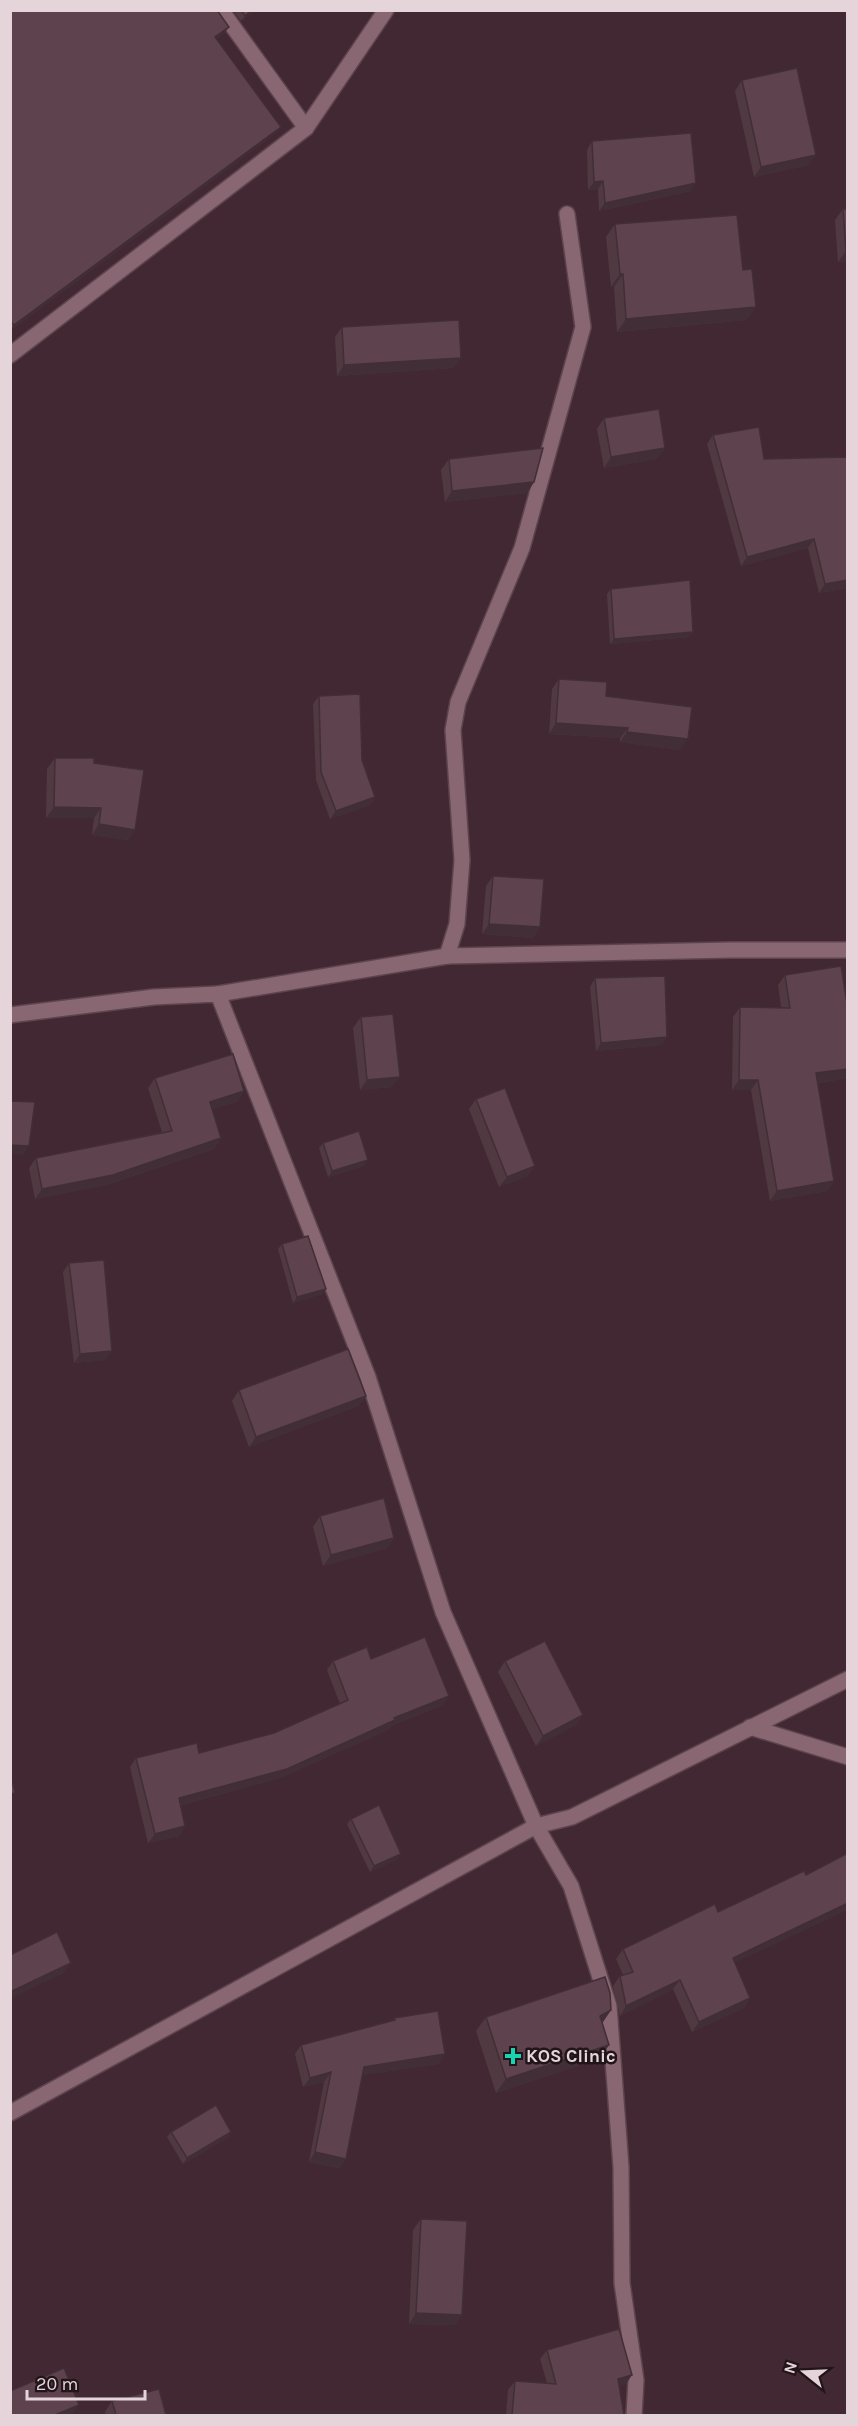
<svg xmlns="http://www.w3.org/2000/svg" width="858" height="2426" viewBox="0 0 858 2426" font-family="Karla,sans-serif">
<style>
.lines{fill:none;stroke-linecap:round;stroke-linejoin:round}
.minor-casing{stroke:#5c444d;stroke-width:18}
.minor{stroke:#886672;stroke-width:15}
.wall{fill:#513942}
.shaded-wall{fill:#422e36}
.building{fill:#5e424d;stroke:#422e36;stroke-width:1.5}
.poi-dot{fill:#18d5b2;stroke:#211519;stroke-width:2}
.labels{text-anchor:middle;stroke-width:5;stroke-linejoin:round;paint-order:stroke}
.poi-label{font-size:18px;font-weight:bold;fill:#e5d4da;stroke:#211519;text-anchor:start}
</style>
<rect width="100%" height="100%" fill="#422832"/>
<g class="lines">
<g class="minor-casing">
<g id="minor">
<polyline points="221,10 306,128"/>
<polyline points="10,355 306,128 386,10"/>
<polyline points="447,956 457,924 462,860 453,730 458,702 522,548 583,327 567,214"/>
<polyline points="218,994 447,956 731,950 848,950"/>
<polyline points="10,1015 154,997 218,994 368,1377 443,1612 536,1826 571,1886 609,2006 621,2167 622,2283 636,2380 634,2416"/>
<polyline points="750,1727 848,1757"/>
<polyline points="10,2113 536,1826 572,1817 848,1679"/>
</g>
</g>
<use href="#minor" class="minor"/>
</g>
<g class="wall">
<polygon points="10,10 225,32 216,39 281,127 277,132 10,331"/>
<polygon points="233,10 256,10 241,21"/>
<polygon points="742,80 809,165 754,177 735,91"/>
<polygon points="592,141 691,191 599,211 598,189 588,190 587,150"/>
<polygon points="843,209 848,209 848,261 838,262 835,220"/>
<polygon points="615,224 747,320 617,332 614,287 611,287 606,237"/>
<polygon points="342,327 461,358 453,368 337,376 335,337"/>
<polygon points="604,418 657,459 604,468 597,429"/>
<polygon points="713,435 764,459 848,457 848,588 819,593 808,548 741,566 707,444"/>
<polygon points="449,459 534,482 527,493 445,502 441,470"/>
<polygon points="611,589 693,632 689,637 610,644 607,594"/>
<polygon points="559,679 606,696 680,750 620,742 620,738 549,734 552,689"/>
<polygon points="319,696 375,797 370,805 330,819 316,780 313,704"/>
<polygon points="55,758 94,763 135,830 128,840 92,835 94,818 46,818 47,769"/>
<polygon points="493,876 540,927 533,938 482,934 486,886"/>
<polygon points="785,975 848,1010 848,1078 818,1083 834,1181 827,1191 770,1201 751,1090 732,1090 733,1017 740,1007 781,1007 778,985"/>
<polygon points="595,978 667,1037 661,1045 596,1051 590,987"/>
<polygon points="361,1017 392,1087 360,1090 353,1028"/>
<polygon points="155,1078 244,1091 237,1102 212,1109 221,1138 214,1149 106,1185 35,1199 29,1168 36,1158 162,1132 148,1088"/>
<polygon points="476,1099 535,1166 527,1176 499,1187 469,1109"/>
<polygon points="323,1143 364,1166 328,1177 319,1148"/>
<polygon points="282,1244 326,1289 322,1294 293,1303 278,1249"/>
<polygon points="69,1263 105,1360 74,1363 63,1272"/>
<polygon points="239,1390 366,1396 358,1406 249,1447 232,1401"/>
<polygon points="320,1516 394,1538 387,1548 323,1566 313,1527"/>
<polygon points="371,1659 443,1705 391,1726 388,1730 280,1778 181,1805 185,1826 179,1836 148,1843 130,1767 136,1758 199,1753 274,1733 340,1704 327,1670 333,1661"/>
<polygon points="505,1661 583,1715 576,1725 536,1746 498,1672"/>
<polygon points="351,1819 397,1859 370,1872 347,1824"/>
<polygon points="718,1912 735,1963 750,1998 744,2008 692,2032 673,1989 620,2016 613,1986 620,1976 623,1975 616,1959 623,1949"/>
<polygon points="611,2010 602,2023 609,2045 599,2059 496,2093 476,2031 486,2017"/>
<polygon points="394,2018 445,2054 438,2064 362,2075 346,2159 339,2168 309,2162 324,2082 303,2087 295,2054 301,2045 393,2020"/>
<polygon points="171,2132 231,2132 228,2137 183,2164 167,2137"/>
<polygon points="421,2219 455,2325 409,2324 413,2230"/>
<polygon points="547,2350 626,2384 619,2386 624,2415 506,2415 508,2390 515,2381 547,2383 540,2359"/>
<polygon points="112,2401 166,2415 106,2415 105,2412"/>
</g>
<g class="shaded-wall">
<polygon points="252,10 256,10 241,21 245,16"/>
<polygon points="229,27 225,32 211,43 215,37"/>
<polygon points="281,127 277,132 10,331 14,325"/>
<polygon points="816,155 809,165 754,177 761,167"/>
<polygon points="603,181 598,189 588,190 594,182"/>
<polygon points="696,183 691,191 599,211 605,203"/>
<polygon points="846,251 848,251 848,261 838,262"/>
<polygon points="620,274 623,274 614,287 611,287"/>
<polygon points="756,307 747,320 617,332 626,319"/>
<polygon points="461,358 453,368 337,376 344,365"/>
<polygon points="665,448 657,459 604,468 611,457"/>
<polygon points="534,482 527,493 445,502 452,491"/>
<polygon points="814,539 808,548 741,566 747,557"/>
<polygon points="848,580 848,588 819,593 825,584"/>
<polygon points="693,632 689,637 610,644 614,639"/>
<polygon points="556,723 628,728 620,738 549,734"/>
<polygon points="627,732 688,739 680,750 620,742"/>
<polygon points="375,797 370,805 330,819 336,811"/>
<polygon points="54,807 101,808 94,818 46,818"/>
<polygon points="99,824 135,830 128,840 92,835"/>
<polygon points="489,924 540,927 533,938 482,934"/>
<polygon points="667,1037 661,1045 596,1051 601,1043"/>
<polygon points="848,1069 848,1078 809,1084 816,1073"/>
<polygon points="400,1077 392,1087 360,1090 367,1080"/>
<polygon points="739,1080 758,1080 751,1090 732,1090"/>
<polygon points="244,1091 237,1102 203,1112 210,1102"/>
<polygon points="221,1138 214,1149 106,1185 35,1199 42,1189"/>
<polygon points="10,1145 29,1146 23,1155 10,1154"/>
<polygon points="368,1160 364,1166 328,1177 332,1171"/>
<polygon points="535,1166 527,1176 499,1187 507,1177"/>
<polygon points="834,1181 827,1191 770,1201 777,1191"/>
<polygon points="326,1289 322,1294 293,1303 297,1297"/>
<polygon points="112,1351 105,1360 74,1363 80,1354"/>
<polygon points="366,1396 358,1406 249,1447 256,1437"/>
<polygon points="394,1538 387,1548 323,1566 331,1555"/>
<polygon points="449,1696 443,1705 391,1726 388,1730 280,1778 172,1807 179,1798 394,1718"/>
<polygon points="583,1715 576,1725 536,1746 543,1736"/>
<polygon points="185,1826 179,1836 148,1843 155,1834"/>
<polygon points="401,1854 397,1859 370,1872 374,1866"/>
<polygon points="848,1903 848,1910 726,1967 733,1958"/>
<polygon points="71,1963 64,1973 10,1999 10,1992"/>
<polygon points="680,1980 673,1989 620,2016 626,2006"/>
<polygon points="750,1998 744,2008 692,2032 699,2022"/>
<polygon points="611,2010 601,2025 600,2016"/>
<polygon points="609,2045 599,2059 496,2093 506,2079"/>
<polygon points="445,2054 438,2064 357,2076 364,2067"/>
<polygon points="331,2072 324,2082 303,2087 310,2078"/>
<polygon points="231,2132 228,2137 183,2164 187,2158"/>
<polygon points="315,2152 346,2159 339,2168 309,2162"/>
<polygon points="416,2313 462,2315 455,2325 409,2324"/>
<polygon points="632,2375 626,2384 611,2389 618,2379"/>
<polygon points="79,2405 72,2415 55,2415"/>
</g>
<g class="building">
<polygon points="10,10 217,10 229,27 215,37 281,127 14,325 10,321"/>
<polygon points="241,10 252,10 245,16"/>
<polygon points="797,68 816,155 761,167 742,80"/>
<polygon points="691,133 696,183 605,203 603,181 594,182 592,141"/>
<polygon points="843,209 848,209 848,251 846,251"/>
<polygon points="737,215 743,270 752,269 756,307 626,319 623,274 620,274 615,224"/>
<polygon points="459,320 461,358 344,365 342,327"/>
<polygon points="659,409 665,448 611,457 604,418"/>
<polygon points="759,427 764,459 848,457 848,580 825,584 814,539 747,557 713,435"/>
<polygon points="543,448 534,482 452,491 449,459"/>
<polygon points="690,580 693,632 614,639 611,589"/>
<polygon points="559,679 607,682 606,696 692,707 688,739 627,732 628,728 556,723"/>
<polygon points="360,694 362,760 375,797 336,811 321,772 319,696"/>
<polygon points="55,758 94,758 94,763 144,770 135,830 99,824 101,808 54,807"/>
<polygon points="493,876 544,879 540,927 489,924"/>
<polygon points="841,966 848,1010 848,1069 816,1073 834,1181 777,1191 758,1080 739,1080 740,1007 790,1008 785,975"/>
<polygon points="665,976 667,1037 601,1043 595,978"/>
<polygon points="393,1014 400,1077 367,1080 361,1017"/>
<polygon points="233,1054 244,1091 210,1102 221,1138 113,1175 42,1189 36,1158 172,1131 155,1078"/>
<polygon points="505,1088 535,1166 507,1177 476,1099"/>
<polygon points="10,1101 35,1102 29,1146 10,1145"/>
<polygon points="359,1131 368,1160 332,1171 323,1143"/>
<polygon points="308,1236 326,1289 297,1297 282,1244"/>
<polygon points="104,1260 112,1351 80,1354 69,1263"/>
<polygon points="348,1349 366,1396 256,1437 239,1390"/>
<polygon points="384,1498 394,1538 331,1555 320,1516"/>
<polygon points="425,1637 449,1696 394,1718 395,1720 287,1769 179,1798 185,1826 155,1834 136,1758 197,1743 199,1753 274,1733 348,1700 333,1661 367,1647 371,1659"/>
<polygon points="545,1641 583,1715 543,1736 505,1661"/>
<polygon points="10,1773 15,1793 10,1794"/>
<polygon points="379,1805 401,1854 374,1866 351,1819"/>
<polygon points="848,1853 848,1903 733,1958 750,1998 699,2022 680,1980 626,2006 620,1976 633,1972 623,1949 715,1904 718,1912 804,1871 806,1875"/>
<polygon points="57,1932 71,1963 10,1992 10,1955"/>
<polygon points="605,1977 610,1993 611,2010 600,2016 609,2045 506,2079 486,2017"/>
<polygon points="438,2011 445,2054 364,2067 346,2159 315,2152 331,2072 310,2078 301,2045 395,2020 394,2018"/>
<polygon points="216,2105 231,2132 187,2158 171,2132"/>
<polygon points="421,2219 467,2221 462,2315 416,2313"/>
<polygon points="619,2329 632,2375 618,2379 624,2415 512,2415 515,2381 556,2384 547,2350"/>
<polygon points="64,2368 79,2405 55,2415 10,2415 10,2391"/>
<polygon points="159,2389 166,2415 116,2415 112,2401"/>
</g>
<path class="poi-dot" d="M510 2047h6v6h6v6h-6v6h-6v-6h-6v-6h6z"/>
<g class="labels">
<g class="poi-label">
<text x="526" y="2062">KOS Clinic</text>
</g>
</g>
<rect width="858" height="2426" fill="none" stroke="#e5d4da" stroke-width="24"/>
<g transform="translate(804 2372) rotate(288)" stroke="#211519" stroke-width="4.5" paint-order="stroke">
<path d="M0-4.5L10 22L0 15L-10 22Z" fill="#e5d4da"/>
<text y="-9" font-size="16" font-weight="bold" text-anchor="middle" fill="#e5d4da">N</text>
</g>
<path d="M27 2390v9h118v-9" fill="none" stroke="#e5d4da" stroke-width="3"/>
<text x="36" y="2390" font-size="18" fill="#e5d4da" stroke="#211519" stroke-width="4.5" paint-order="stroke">20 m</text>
</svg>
